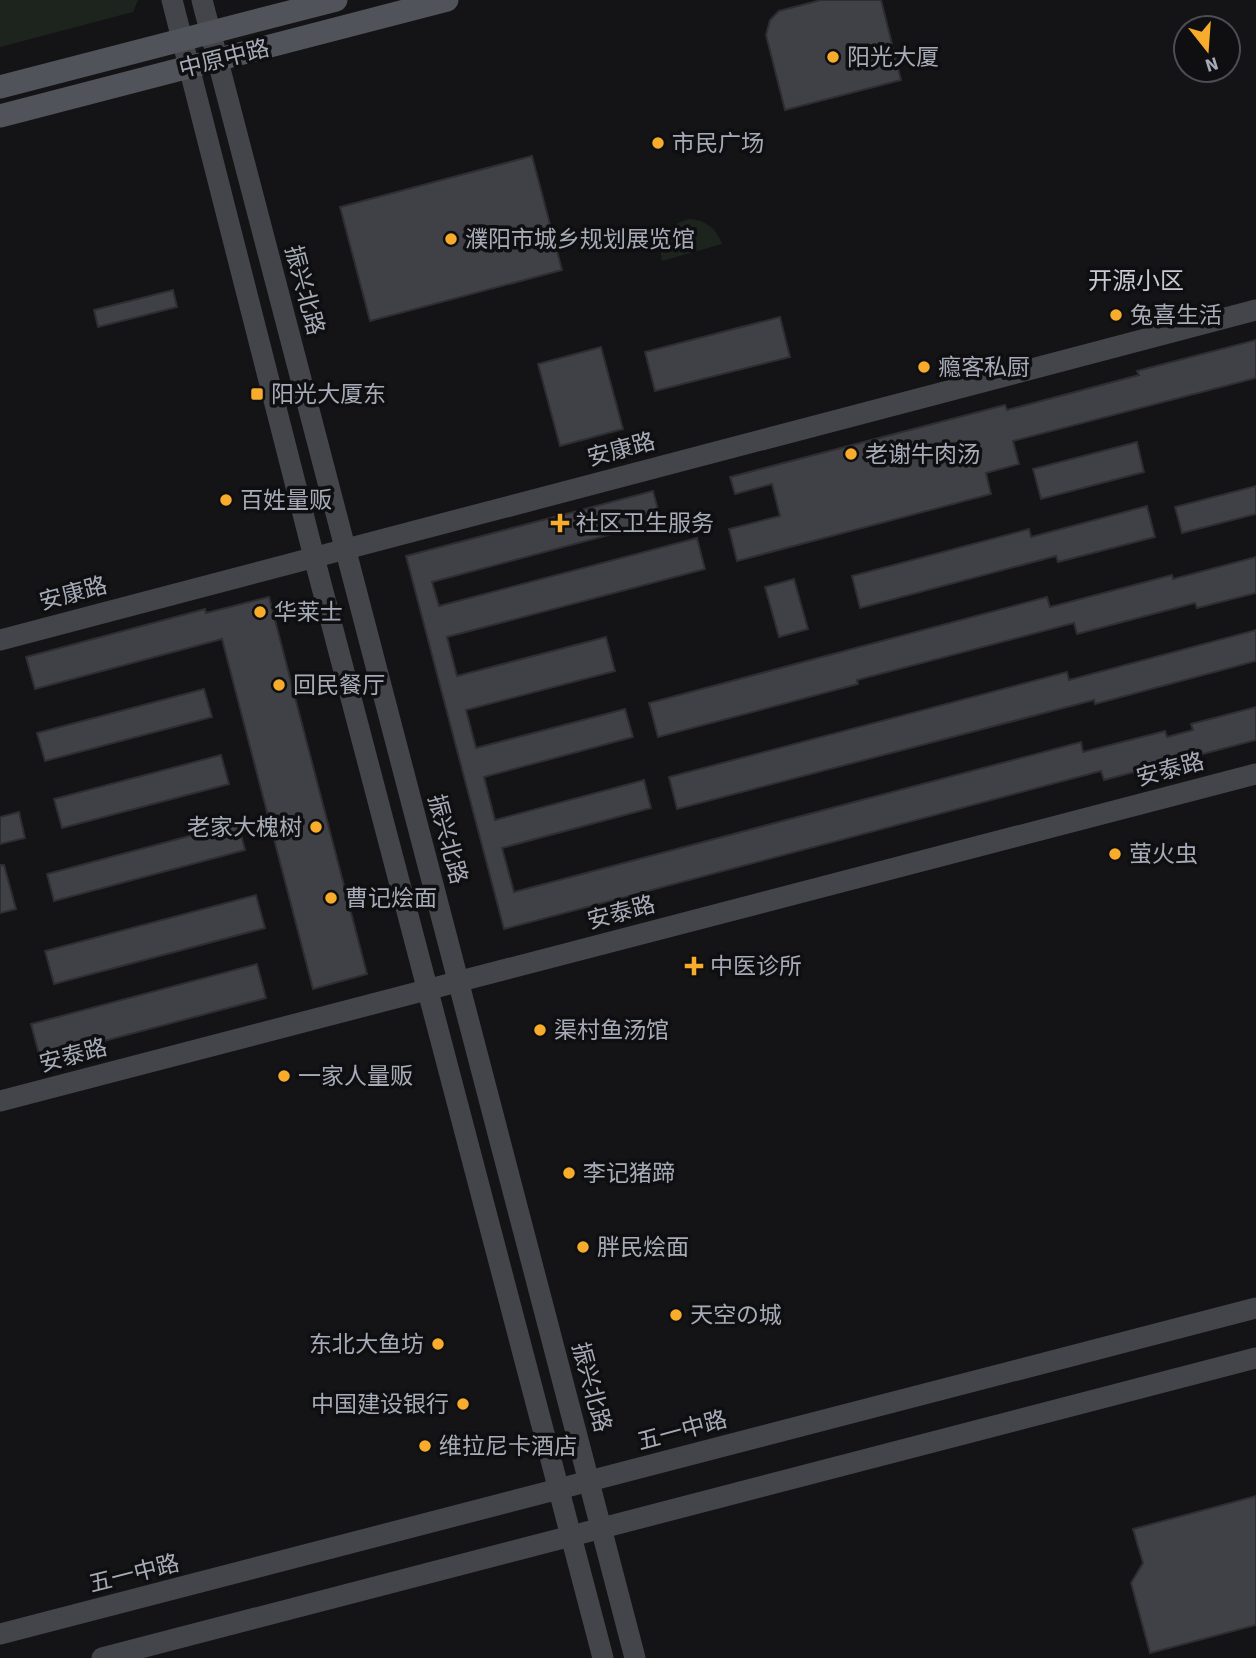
<svg xmlns="http://www.w3.org/2000/svg" width="1256" height="1658" viewBox="0 0 1256 1658" font-family="'Source Sans 3','Noto Sans SC','Noto Sans JP',sans-serif">
<style>
.green{fill:#1c241d}
.building{fill:#404146;stroke:#2e2e32;stroke-width:2}
.lines{fill:none;stroke-linecap:round;stroke-linejoin:round}
.secondary{stroke:#43454b;stroke-width:21}
.primary{stroke:#51535a;stroke-width:23}
.poi-dot{fill:#f7ac2b;stroke:#0f0f11;stroke-width:2.5}
.labels{text-anchor:middle;stroke-width:7;stroke-linejoin:round;paint-order:stroke}
.poi-label{font-size:23px;fill:#a6abb7;stroke:#0f0f11;text-anchor:start}
.street-label{font-size:23px;fill:#a6abb7;stroke:#0f0f11}
.neighbourhood-label{font-size:24px;fill:#c7cad3;stroke:#0f0f11}
</style>
<rect width="100%" height="100%" fill="#141416"/>
<g class="green">
<polygon points="0,0 138,0 133,12 0,47"/>
<path d="M689,219C706,220 716,228 722,244L662,261C657,240 668,224 689,219Z"/>
</g>
<g class="building">
<polygon points="821,0 881,0 901,80 785,110 766,35 770,20 779,11"/>
<polygon points="532,156 562,270 370,321 340,207"/>
<polygon points="173,290 177,307 98,327 94,310"/>
<polygon points="780,317 790,357 655,391 645,352"/>
<polygon points="1256,340 1256,378 1013,441 1019,464 986,473 991,494 737,561 729,529 780,516 772,484 735,494 730,477 1005,405 1007,410 1139,375 1137,371"/>
<polygon points="601,347 623,429 560,446 538,364"/>
<polygon points="1137,442 1144,472 1041,499 1033,469"/>
<polygon points="1256,486 1256,514 1182,533 1175,507"/>
<polygon points="653,491 661,521 432,582 439,606 697,538 705,569 447,637 457,676 606,637 615,671 466,710 476,748 625,709 633,737 484,777 495,820 644,780 651,808 502,848 514,892 1081,742 1083,752 1165,731 1167,737 1193,730 1191,724 1256,707 1256,740 1104,780 1101,771 504,929 406,556"/>
<polygon points="1147,506 1155,537 1058,562 1056,556 860,608 852,576 1029,529 1031,537"/>
<polygon points="1256,557 1256,593 1197,608 1195,603 1077,634 1074,623 857,680 858,684 658,737 649,703 1047,597 1050,607 1172,575 1173,579"/>
<polygon points="794,579 808,629 779,637 765,587"/>
<polygon points="269,597 367,974 313,989 222,639 35,689 26,657 205,609 206,613"/>
<polygon points="1256,630 1256,661 1095,704 1094,700 677,809 669,777 1067,672 1069,680"/>
<polygon points="204,689 212,717 45,761 37,733"/>
<polygon points="221,755 229,784 62,828 54,799"/>
<polygon points="19,812 25,838 0,844 0,817"/>
<polygon points="238,823 245,850 54,901 47,874"/>
<polygon points="0,865 4,865 16,909 0,913"/>
<polygon points="256,895 265,928 54,984 45,951"/>
<polygon points="257,964 266,998 40,1058 31,1024"/>
<polygon points="1256,1496 1256,1625 1150,1653 1131,1583 1143,1563 1133,1529"/>
</g>
<g class="lines">
<g class="secondary">
<polyline points="172,0 314,557 603,1658"/>
<polyline points="202,0 635,1658"/>
<polyline points="0,640 1256,310"/>
<polyline points="0,1101 1256,774"/>
<polyline points="0,1634 1256,1308"/>
<polyline points="102,1658 1256,1358"/>
</g>
<g class="primary">
<polyline points="0,87 336,0"/>
<polyline points="0,116 447,0"/>
</g>
</g>
<g class="poi-dot">
<circle cx="833" cy="57" r="7"/>
<circle cx="658" cy="143" r="7"/>
<circle cx="451" cy="239" r="7"/>
<circle cx="1116" cy="315" r="7"/>
<circle cx="924" cy="367" r="7"/>
<rect x="250" y="387" width="14" height="14" rx="3.5"/>
<circle cx="851" cy="454" r="7"/>
<circle cx="226" cy="500" r="7"/>
<path d="M556.5 512.5h7v7h7v7h-7v7h-7v-7h-7v-7h7z"/>
<circle cx="260" cy="612" r="7"/>
<circle cx="279" cy="685" r="7"/>
<circle cx="316" cy="827" r="7"/>
<circle cx="1115" cy="854" r="7"/>
<circle cx="331" cy="898" r="7"/>
<path d="M690.5 955.5h7v7h7v7h-7v7h-7v-7h-7v-7h7z"/>
<circle cx="540" cy="1030" r="7"/>
<circle cx="284" cy="1076" r="7"/>
<circle cx="569" cy="1173" r="7"/>
<circle cx="583" cy="1247" r="7"/>
<circle cx="676" cy="1315" r="7"/>
<circle cx="438" cy="1344" r="7"/>
<circle cx="463" cy="1404" r="7"/>
<circle cx="425" cy="1446" r="7"/>
</g>
<g class="labels">
<g class="poi-label">
<text x="847" y="65">阳光大厦</text>
<text x="672" y="151">市民广场</text>
<text x="465" y="247">濮阳市城乡规划展览馆</text>
<text x="1130" y="323">兔喜生活</text>
<text x="938" y="375">瘾客私厨</text>
<text x="271" y="402">阳光大厦东</text>
<text x="865" y="462">老谢牛肉汤</text>
<text x="240" y="508">百姓量贩</text>
<text x="576" y="531">社区卫生服务</text>
<text x="274" y="620">华莱士</text>
<text x="293" y="693">回民餐厅</text>
<text x="302" y="835" text-anchor="end">老家大槐树</text>
<text x="1129" y="862">萤火虫</text>
<text x="345" y="906">曹记烩面</text>
<text x="710" y="974">中医诊所</text>
<text x="554" y="1038">渠村鱼汤馆</text>
<text x="298" y="1084">一家人量贩</text>
<text x="583" y="1181">李记猪蹄</text>
<text x="597" y="1255">胖民烩面</text>
<text x="690" y="1323">天空の城</text>
<text x="424" y="1352" text-anchor="end">东北大鱼坊</text>
<text x="449" y="1412" text-anchor="end">中国建设银行</text>
<text x="439" y="1454">维拉尼卡酒店</text>
</g>
<g class="street-label">
<text transform="translate(224 58) rotate(-14)" y="8">中原中路</text>
<text transform="translate(305 290) rotate(75)" y="8">振兴北路</text>
<text transform="translate(621 449) rotate(-15)" y="8">安康路</text>
<text transform="translate(73 593) rotate(-15)" y="8">安康路</text>
<text transform="translate(1170 769) rotate(-15)" y="8">安泰路</text>
<text transform="translate(448 839) rotate(75)" y="8">振兴北路</text>
<text transform="translate(621 912) rotate(-15)" y="8">安泰路</text>
<text transform="translate(73 1055) rotate(-15)" y="8">安泰路</text>
<text transform="translate(592 1387) rotate(75)" y="8">振兴北路</text>
<text transform="translate(682 1430) rotate(-15)" y="8">五一中路</text>
<text transform="translate(134 1573) rotate(-14)" y="8">五一中路</text>
</g>
<g class="neighbourhood-label">
<text x="1136" y="289">开源小区</text>
</g>
</g>
<g transform="translate(1207 49) rotate(163)"><circle r="33" fill="#0f0f11" stroke="#4b4d53" stroke-width="2"/>
<path d="M0-5L12 26L0 18L-12 26Z" fill="#f7ac2b"/>
<text y="-10" font-size="19" font-weight="bold" text-anchor="middle" fill="#a6abb7">N</text>
</g>
</svg>
